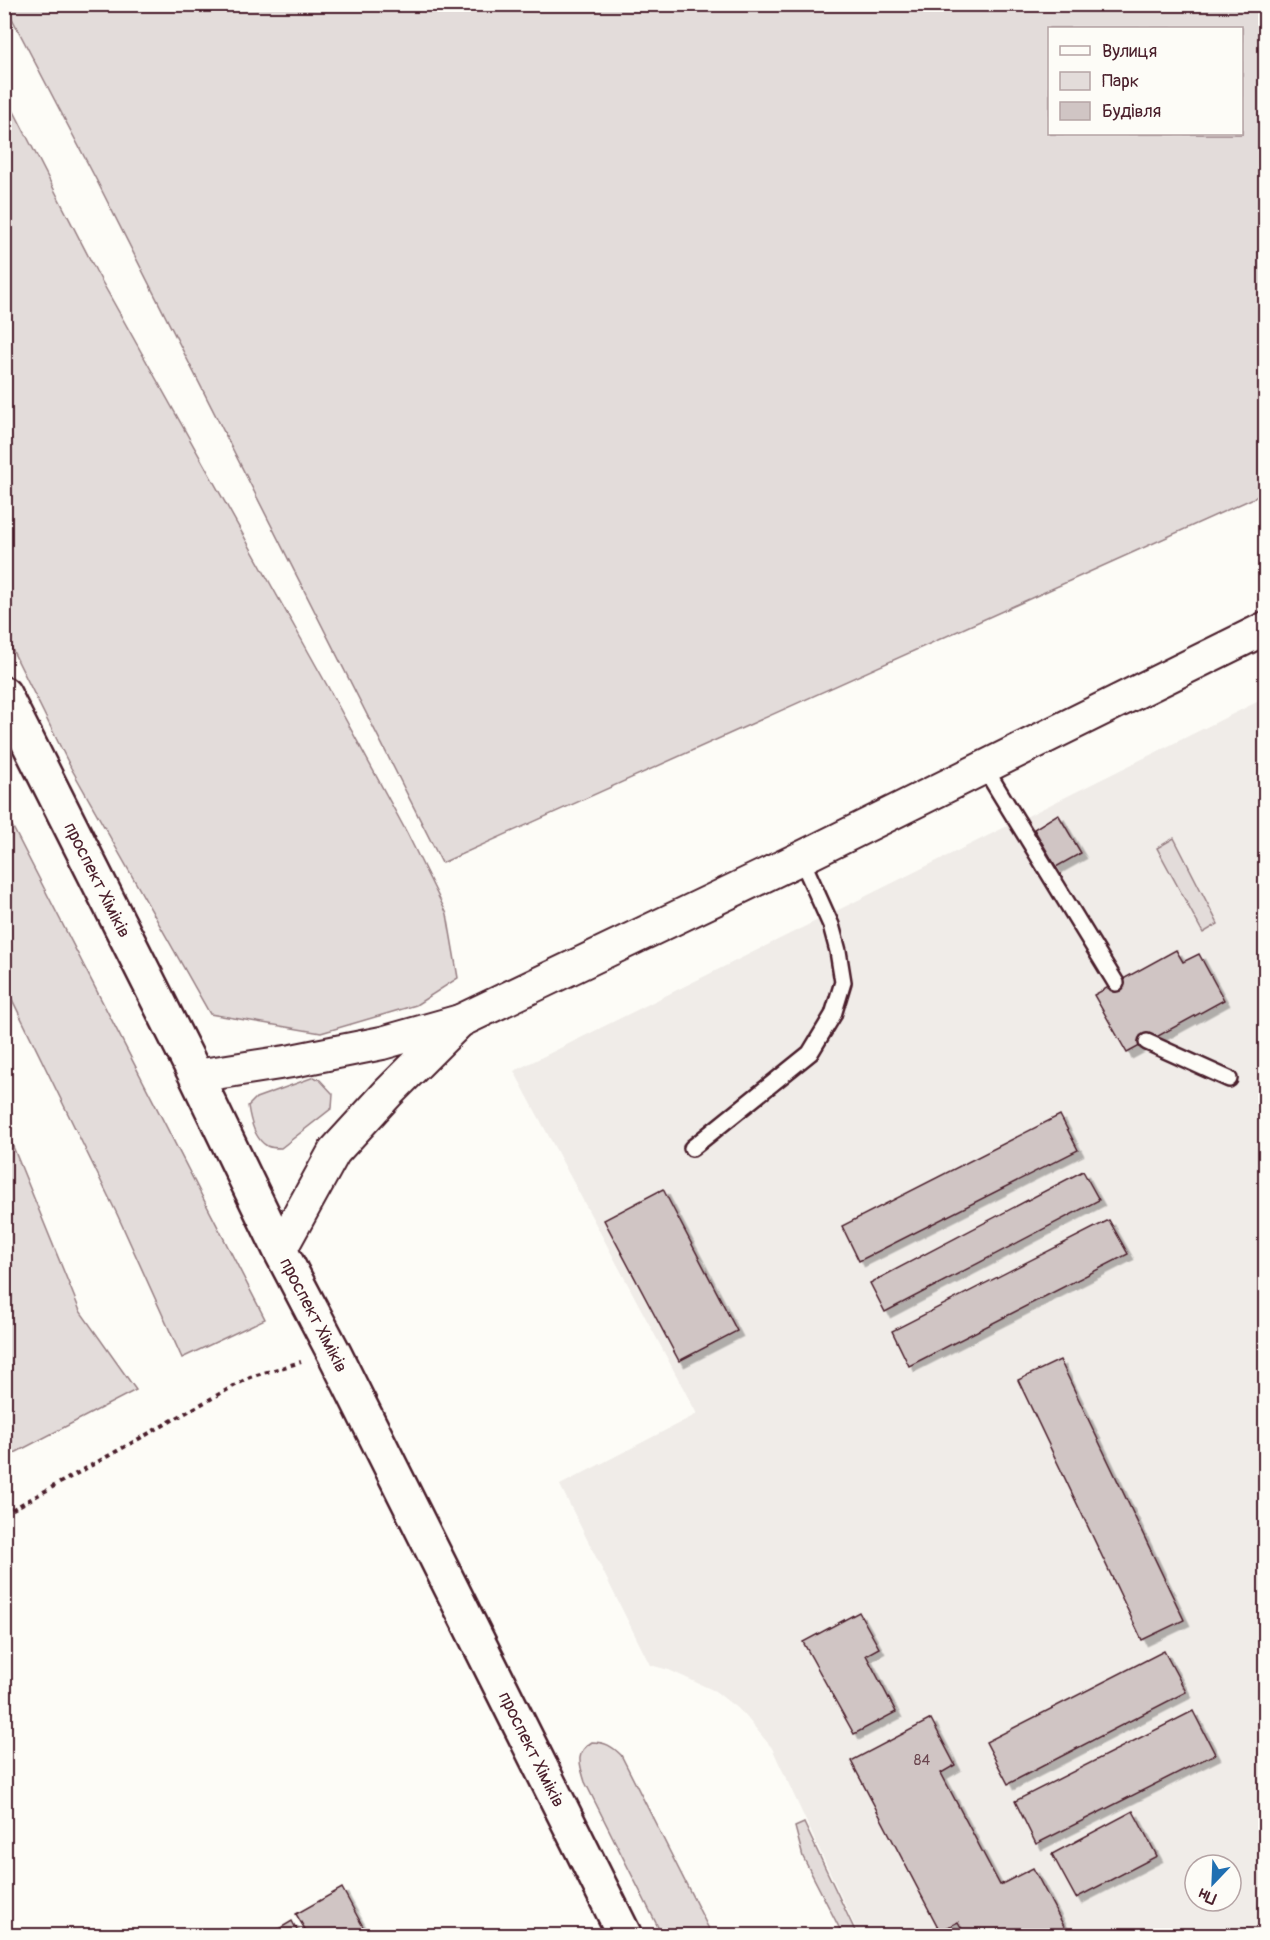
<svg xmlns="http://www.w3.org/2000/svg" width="1270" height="1940" viewBox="0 0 1270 1940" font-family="Pangolin,sans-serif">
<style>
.built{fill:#f0ece8;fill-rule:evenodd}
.green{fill:#e3dcda;stroke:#967e82;stroke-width:1.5;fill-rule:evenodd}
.building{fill:#d0c5c4;stroke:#4a1f2b;stroke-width:1.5;filter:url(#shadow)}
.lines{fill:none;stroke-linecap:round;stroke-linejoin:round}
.service-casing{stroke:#4a1f2b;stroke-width:20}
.minor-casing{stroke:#4a1f2b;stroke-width:36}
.primary-casing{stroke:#4a1f2b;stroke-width:38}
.path{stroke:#4a1f2b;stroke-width:4;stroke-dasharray:4.5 4.5;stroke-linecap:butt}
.service{stroke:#fdfcf7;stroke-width:15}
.minor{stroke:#fdfcf7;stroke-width:32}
.primary{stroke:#fdfcf7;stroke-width:33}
.labels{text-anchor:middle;stroke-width:4.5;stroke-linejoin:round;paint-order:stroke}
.number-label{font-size:15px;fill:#6c4851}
.street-label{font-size:18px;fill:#4a1f2b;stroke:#fdfcf7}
</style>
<defs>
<filter id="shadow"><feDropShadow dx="5.5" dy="5.5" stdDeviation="0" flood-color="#0004"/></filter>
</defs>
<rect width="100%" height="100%" fill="#fdfcf7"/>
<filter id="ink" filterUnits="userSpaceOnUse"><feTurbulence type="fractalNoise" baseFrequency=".0167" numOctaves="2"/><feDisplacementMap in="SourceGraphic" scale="12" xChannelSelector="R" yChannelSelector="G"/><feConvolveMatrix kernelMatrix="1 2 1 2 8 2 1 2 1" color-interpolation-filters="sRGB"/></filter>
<g filter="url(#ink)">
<path class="built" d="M1265,698V1935H859L772,1748L743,1713L715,1691L669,1670L650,1665L560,1485L697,1414L514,1071ZM1195,1865H1231V1901H1195Z"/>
<g class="green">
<path d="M5,5H1265V493L442,863L99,185ZM1242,28V134H1050V28Z"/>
<polygon points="5,94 96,271 328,687 407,833 447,914 458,978 416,1005 321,1033 210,1014 71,768 5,635"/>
<polygon points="4,810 265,1319 182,1358 117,1214 5,985"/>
<polygon points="1174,838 1218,924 1203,933 1157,848"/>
<path d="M314,1077L320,1080L333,1094L332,1108L281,1148C277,1148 271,1148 267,1146C254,1139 250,1119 248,1106L256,1098Z"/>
<polygon points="5,1127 80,1311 136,1390 5,1458"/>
<path d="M592,1742C605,1742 612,1746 621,1755L712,1935H662L585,1782C580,1765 574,1753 592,1742Z"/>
<polygon points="804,1823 857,1935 843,1935 803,1857 795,1827"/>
</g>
<g class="building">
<polygon points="1058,814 1081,853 1056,867 1034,829"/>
<polygon points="1176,950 1183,962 1199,954 1224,1000 1127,1053 1094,995"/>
<polygon points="1060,1115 1078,1150 859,1261 842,1226"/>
<polygon points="1083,1171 1099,1200 885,1312 870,1283"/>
<polygon points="663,1189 737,1331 679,1361 604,1220"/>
<polygon points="1109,1220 1128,1254 909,1366 892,1331"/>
<polygon points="1060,1360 1184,1620 1142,1640 1018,1380"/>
<polygon points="859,1612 879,1648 866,1655 896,1712 854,1734 803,1642"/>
<polygon points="1164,1651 1186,1692 1008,1784 986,1742"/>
<polygon points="1193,1711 1215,1754 1036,1844 1015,1801"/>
<polygon points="931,1719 955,1765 941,1773 1000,1885 1033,1868 1067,1932 1060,1936 966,1936 958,1922 940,1931 851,1761"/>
<polygon points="1133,1811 1157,1856 1076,1898 1052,1854"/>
<polygon points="342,1888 368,1936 309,1936 296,1914"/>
<polygon points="292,1921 300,1936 267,1936"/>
</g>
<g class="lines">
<g class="service-casing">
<g id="service">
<polyline points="984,767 1116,983"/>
<polyline points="1147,1042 1229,1079"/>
<polyline points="692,1148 810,1053 833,1015 843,982 838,951 831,925 801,858"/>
</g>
</g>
<g class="minor-casing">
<g id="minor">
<polyline points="460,1021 801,858 1266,628"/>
<polyline points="196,1076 292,1061 382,1043 460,1021 388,1093 334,1152 280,1250"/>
</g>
</g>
<g class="primary-casing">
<g id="primary">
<path id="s1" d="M4,694L196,1076L280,1250L334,1353L625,1936"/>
</g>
</g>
<polyline class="path" points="4,1514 250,1377 301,1362"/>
<use href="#service" class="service"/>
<use href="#minor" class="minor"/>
<use href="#primary" class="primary"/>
</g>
</g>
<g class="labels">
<g class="number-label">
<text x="922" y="1765">84</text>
</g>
<g class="street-label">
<text dy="6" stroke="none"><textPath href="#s1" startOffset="208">проспект Хіміків</textPath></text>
<text dy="6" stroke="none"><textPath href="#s1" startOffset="694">проспект Хіміків</textPath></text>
<text dy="6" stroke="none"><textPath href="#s1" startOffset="1180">проспект Хіміків</textPath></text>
</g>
</g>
<rect width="1270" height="1940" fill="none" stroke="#fdfcf7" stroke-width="24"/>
<rect x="12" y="12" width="1246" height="1916" fill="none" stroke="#4a1f2b" stroke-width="2" filter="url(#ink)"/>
<rect x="1048" y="27" width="195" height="108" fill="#fdfcf7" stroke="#b5a4a5" stroke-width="1.5"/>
<rect x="1060" y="46" width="30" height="9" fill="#fdfcf7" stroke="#b5a4a5" stroke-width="1.5"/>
<text x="1102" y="57" font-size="18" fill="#4a1f2b">Вулиця</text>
<rect x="1060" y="72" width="30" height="18" fill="#e3dcda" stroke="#b5a4a5" stroke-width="1.5"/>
<text x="1102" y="87" font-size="18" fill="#4a1f2b">Парк</text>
<rect x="1060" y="102" width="30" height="18" fill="#d0c5c4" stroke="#b5a4a5" stroke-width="1.5"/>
<text x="1102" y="117" font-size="18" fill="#4a1f2b">Будівля</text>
<g transform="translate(1213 1883) rotate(203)"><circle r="28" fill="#fdfcf7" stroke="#b5a4a5" stroke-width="1.5"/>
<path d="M0-4.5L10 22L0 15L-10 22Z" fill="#1f6fb2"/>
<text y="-9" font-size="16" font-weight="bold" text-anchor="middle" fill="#4a1f2b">Пн</text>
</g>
</svg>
